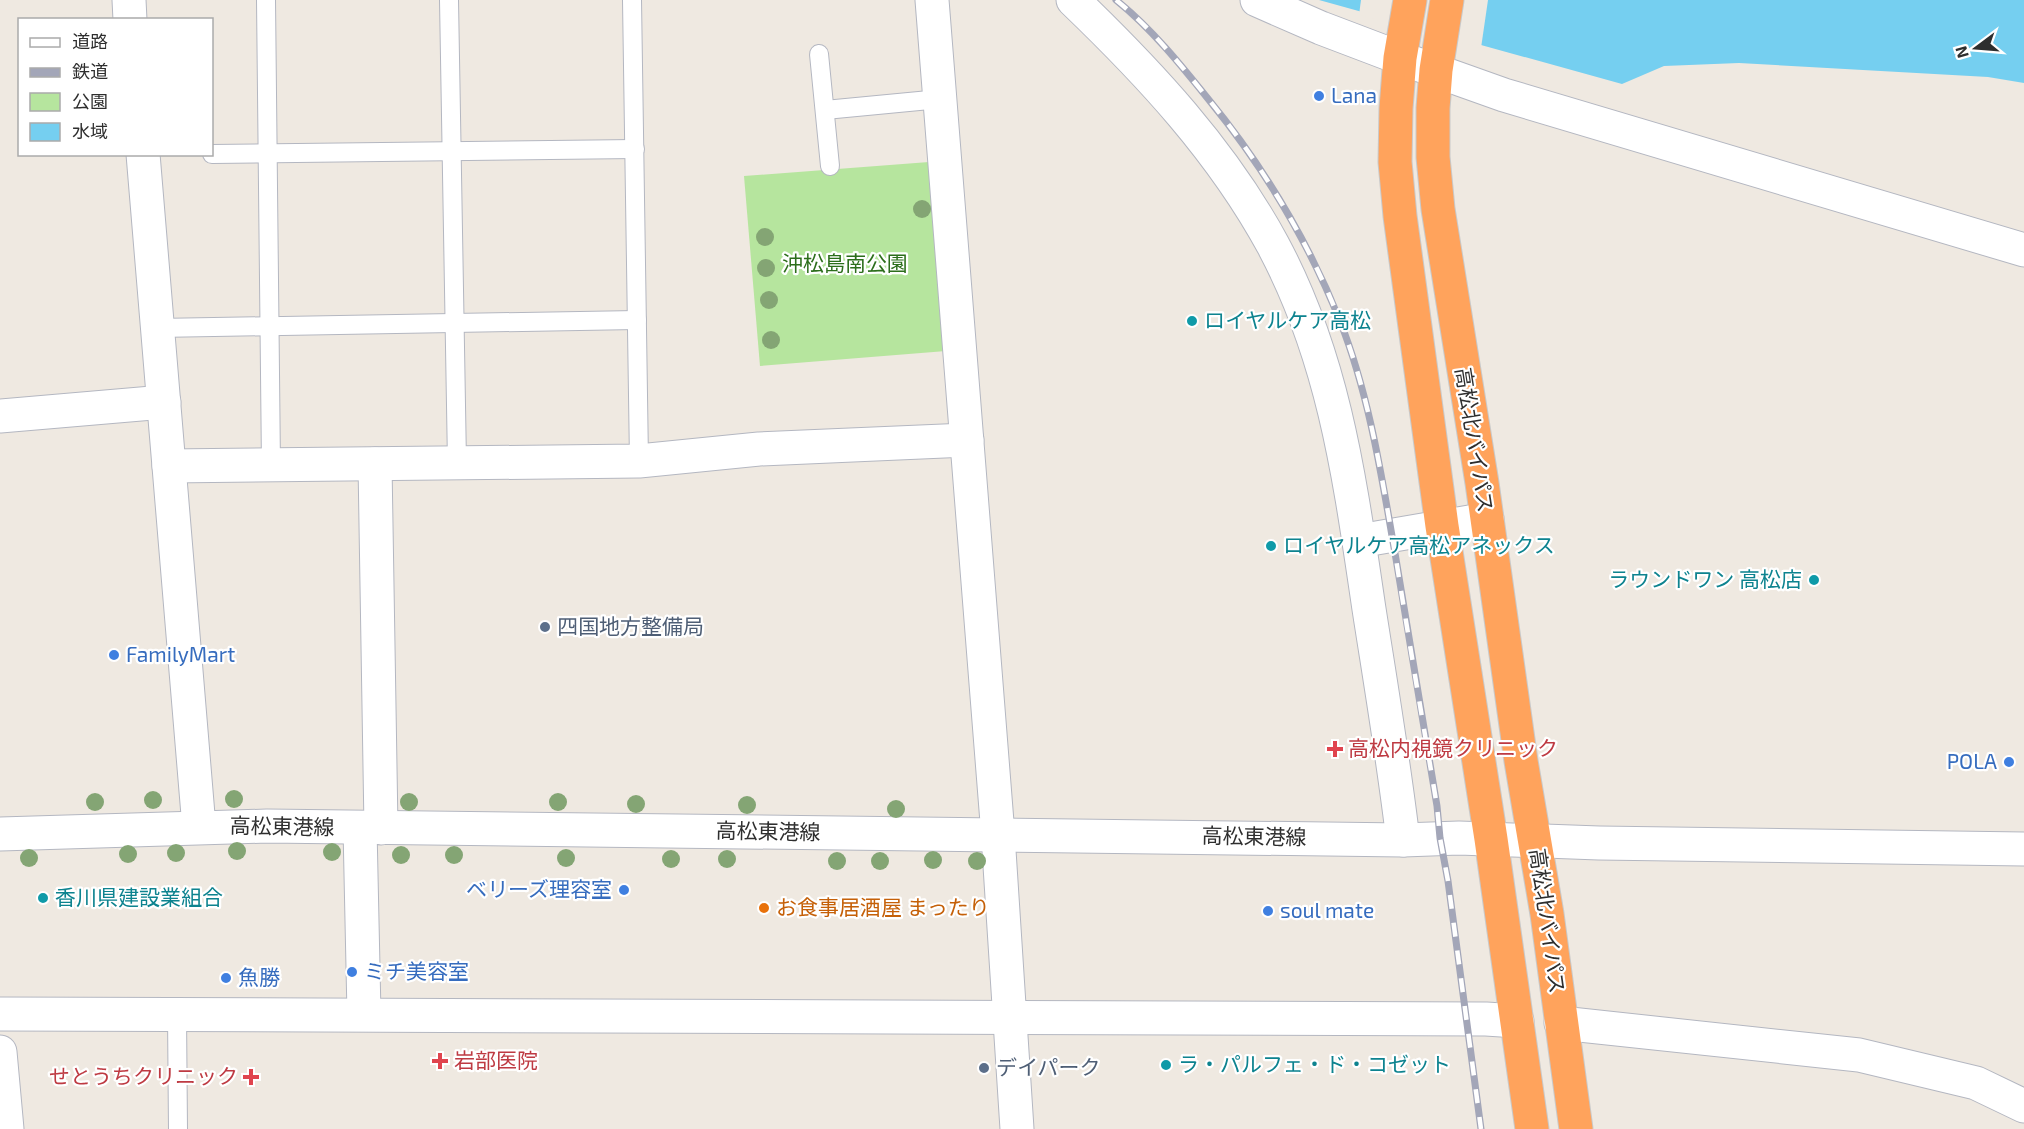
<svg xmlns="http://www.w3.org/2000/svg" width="2024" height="1129" viewBox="0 0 2024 1129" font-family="'Exo 2','Noto Sans JP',sans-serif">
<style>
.green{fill:#b6e59e}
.water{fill:#75cff0}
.pier{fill:#efe9e1}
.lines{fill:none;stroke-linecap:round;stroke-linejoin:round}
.lane-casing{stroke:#b4b7c1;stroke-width:20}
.street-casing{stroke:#b4b7c1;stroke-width:35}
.secondary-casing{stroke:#b4b7c1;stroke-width:35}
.highway-casing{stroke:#c9c9c9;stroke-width:35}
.lane{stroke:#fff;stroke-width:18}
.street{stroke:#fff;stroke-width:33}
.secondary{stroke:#fff;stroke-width:33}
.highway{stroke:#ffa35c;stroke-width:33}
.rail-casing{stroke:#a3a6b8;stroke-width:7}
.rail{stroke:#fff;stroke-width:4.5;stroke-dasharray:14;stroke-linecap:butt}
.tree{fill:#84a574}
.shop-dot{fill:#3f7fe0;stroke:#fff;stroke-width:2}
.culture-dot{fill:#0f9aa8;stroke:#fff;stroke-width:2}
.service-dot{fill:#5c6f8a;stroke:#fff;stroke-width:2}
.health-dot{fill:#e0444e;stroke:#fff;stroke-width:2}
.food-dot{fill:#e8710a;stroke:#fff;stroke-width:2}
.labels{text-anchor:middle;stroke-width:4.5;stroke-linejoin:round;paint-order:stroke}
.shop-label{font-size:21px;fill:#366cbe;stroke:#fff;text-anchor:start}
.park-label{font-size:21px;fill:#2c6e1b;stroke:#fff}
.culture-label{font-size:21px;fill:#0d838f;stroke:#fff;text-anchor:start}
.street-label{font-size:21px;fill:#2e2e2e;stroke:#fff}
.service-label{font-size:21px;fill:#4e5e75;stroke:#fff;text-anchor:start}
.health-label{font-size:21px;fill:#be3a42;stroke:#fff;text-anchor:start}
.food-label{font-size:21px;fill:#c56008;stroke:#fff;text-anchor:start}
</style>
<rect width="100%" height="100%" fill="#efe9e1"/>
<polygon class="green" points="929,162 946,351 760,366 744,176"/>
<polygon class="water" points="1319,0 2024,0 2024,83 1988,77 1739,63 1664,66 1622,84"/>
<polygon class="pier" points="1361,0 1488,0 1481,48 1359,15"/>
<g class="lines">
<g class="lane-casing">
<g id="lane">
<polyline points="266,0 271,466"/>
<polyline points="449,0 457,463"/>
<polyline points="632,0 639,461"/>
<polyline points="819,54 830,166"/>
<polyline points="825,110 940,99"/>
<polyline points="212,154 635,149"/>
<polyline points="157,328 637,320"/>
<polyline points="177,1014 178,1129"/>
</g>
</g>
<g class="street-casing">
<g id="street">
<polyline points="129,0 130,20"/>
<polyline points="932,0 998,835 1017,1129"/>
<path d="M1073,0C1149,73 1222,151 1273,245C1335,361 1350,481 1369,609C1381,686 1394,763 1403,840"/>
<polyline points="1257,0 1321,28 1400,58"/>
<polyline points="143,154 199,827"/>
<polyline points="0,416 164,402"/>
<polyline points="375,464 381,828"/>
<polyline points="169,466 639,461 759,449 967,440"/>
<polyline points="1359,541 1487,519"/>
<polyline points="360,828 364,1014"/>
<polyline points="0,1014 1486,1019 1517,1021"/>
<polyline points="1561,1023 1859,1055 1976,1083 2024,1106"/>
<polyline points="0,1052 7,1129"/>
</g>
</g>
<g class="secondary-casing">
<g id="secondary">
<polyline points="1400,58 1504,95 2024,250"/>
<polyline points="0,834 267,826 1403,840 1459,838 1599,843 2024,849"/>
</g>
</g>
<g class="highway-casing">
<g id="highway">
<polyline points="1410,0 1400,58 1396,108 1395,162 1400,216 1442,526 1491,839 1532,1129"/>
<polyline points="1447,0 1436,70 1433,108 1433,157 1438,209 1482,483 1521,761 1547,914 1576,1129"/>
</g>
</g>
<use href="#lane" class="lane"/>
<use href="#street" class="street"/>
<use href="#secondary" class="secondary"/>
<use href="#highway" class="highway"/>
<g class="rail-casing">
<path id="rail" d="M1116,0C1151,28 1181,65 1209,100C1263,166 1308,241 1340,321C1370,397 1382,479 1396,559C1409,641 1423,723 1437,806L1440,838L1448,881L1481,1129"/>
</g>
<use href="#rail" class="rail"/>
</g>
<g class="tree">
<circle cx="922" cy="209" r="9"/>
<circle cx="765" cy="237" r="9"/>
<circle cx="766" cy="268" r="9"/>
<circle cx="769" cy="300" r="9"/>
<circle cx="771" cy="340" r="9"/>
<circle cx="234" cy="799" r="9"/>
<circle cx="153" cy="800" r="9"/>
<circle cx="95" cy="802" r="9"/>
<circle cx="409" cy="802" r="9"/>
<circle cx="558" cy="802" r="9"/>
<circle cx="636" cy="804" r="9"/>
<circle cx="747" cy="805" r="9"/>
<circle cx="896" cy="809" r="9"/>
<circle cx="237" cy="851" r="9"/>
<circle cx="332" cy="852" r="9"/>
<circle cx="176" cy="853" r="9"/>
<circle cx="128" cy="854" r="9"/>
<circle cx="401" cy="855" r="9"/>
<circle cx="454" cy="855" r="9"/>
<circle cx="29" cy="858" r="9"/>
<circle cx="566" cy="858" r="9"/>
<circle cx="671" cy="859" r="9"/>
<circle cx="727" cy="859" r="9"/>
<circle cx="933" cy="860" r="9"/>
<circle cx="837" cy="861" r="9"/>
<circle cx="880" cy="861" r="9"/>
<circle cx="977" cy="861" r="9"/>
</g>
<g class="shop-dot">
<circle cx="1319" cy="96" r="6"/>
<circle cx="114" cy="655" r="6"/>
<circle cx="2009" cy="762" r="6"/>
<circle cx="624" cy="890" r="6"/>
<circle cx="1268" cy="911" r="6"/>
<circle cx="352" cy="972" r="6"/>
<circle cx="226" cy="978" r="6"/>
</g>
<g class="culture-dot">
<circle cx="1192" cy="321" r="6"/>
<circle cx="1271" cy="546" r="6"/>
<circle cx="1814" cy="580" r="6"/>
<circle cx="43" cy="898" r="6"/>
<circle cx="1166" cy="1065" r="6"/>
</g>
<g class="service-dot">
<circle cx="545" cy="627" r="6"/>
<circle cx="984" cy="1068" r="6"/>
</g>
<g class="health-dot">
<path d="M1332 740h6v6h6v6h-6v6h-6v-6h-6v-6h6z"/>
<path d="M437 1052h6v6h6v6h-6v6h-6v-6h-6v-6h6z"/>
<path d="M248 1068h6v6h6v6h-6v6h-6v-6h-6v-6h6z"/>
</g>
<circle class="food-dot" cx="764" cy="908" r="6"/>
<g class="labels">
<g class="shop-label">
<text x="1331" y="103">Lana</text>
<text x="126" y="662">FamilyMart</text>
<text x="1997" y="769" text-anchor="end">POLA</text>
<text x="612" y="897" text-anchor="end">ベリーズ理容室</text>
<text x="1280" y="918">soul mate</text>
<text x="364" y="979">ミチ美容室</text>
<text x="238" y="985">魚勝</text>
</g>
<g class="park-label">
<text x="845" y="271">沖松島南公園</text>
</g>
<g class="culture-label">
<text x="1204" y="328">ロイヤルケア高松</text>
<text x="1283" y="553">ロイヤルケア高松アネックス</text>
<text x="1802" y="587" text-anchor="end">ラウンドワン 高松店</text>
<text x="55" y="905">香川県建設業組合</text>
<text x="1178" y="1072">ラ・パルフェ・ド・コゼット</text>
</g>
<g class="street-label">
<text transform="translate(1474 440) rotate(81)" y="7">高松北バイパス</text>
<text transform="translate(282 827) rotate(1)" y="7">高松東港線</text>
<text transform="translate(768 832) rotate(1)" y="7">高松東港線</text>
<text transform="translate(1254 837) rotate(1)" y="7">高松東港線</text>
<text transform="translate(1547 921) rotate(82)" y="7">高松北バイパス</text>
</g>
<g class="service-label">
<text x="557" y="634">四国地方整備局</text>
<text x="996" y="1075">デイパーク</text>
</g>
<g class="health-label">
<text x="1348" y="756">高松内視鏡クリニック</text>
<text x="454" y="1068">岩部医院</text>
<text x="238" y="1084" text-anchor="end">せとうちクリニック</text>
</g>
<g class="food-label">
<text x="776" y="915">お食事居酒屋 まったり</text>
</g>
</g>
<rect x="18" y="18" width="195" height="138" fill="#ffffff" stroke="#ababab" stroke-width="1.5"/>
<rect x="30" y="38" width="30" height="9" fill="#ffffff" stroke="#ababab" stroke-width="1.5"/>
<text x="72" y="48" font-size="18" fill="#2e2e2e">道路</text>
<rect x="30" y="68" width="30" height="9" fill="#a3a6b8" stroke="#ababab" stroke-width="1.5"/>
<text x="72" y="78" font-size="18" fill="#2e2e2e">鉄道</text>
<rect x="30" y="93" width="30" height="18" fill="#b6e59e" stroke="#ababab" stroke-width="1.5"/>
<text x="72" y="108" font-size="18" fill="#2e2e2e">公園</text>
<rect x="30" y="123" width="30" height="18" fill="#75cff0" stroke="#ababab" stroke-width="1.5"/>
<text x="72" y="138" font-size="18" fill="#2e2e2e">水域</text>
<g transform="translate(1976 48) rotate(254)" stroke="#ffffff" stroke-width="4.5" paint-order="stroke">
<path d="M0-4.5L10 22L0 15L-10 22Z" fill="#2e2e2e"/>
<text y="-9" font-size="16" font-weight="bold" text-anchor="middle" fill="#2e2e2e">N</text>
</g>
</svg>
